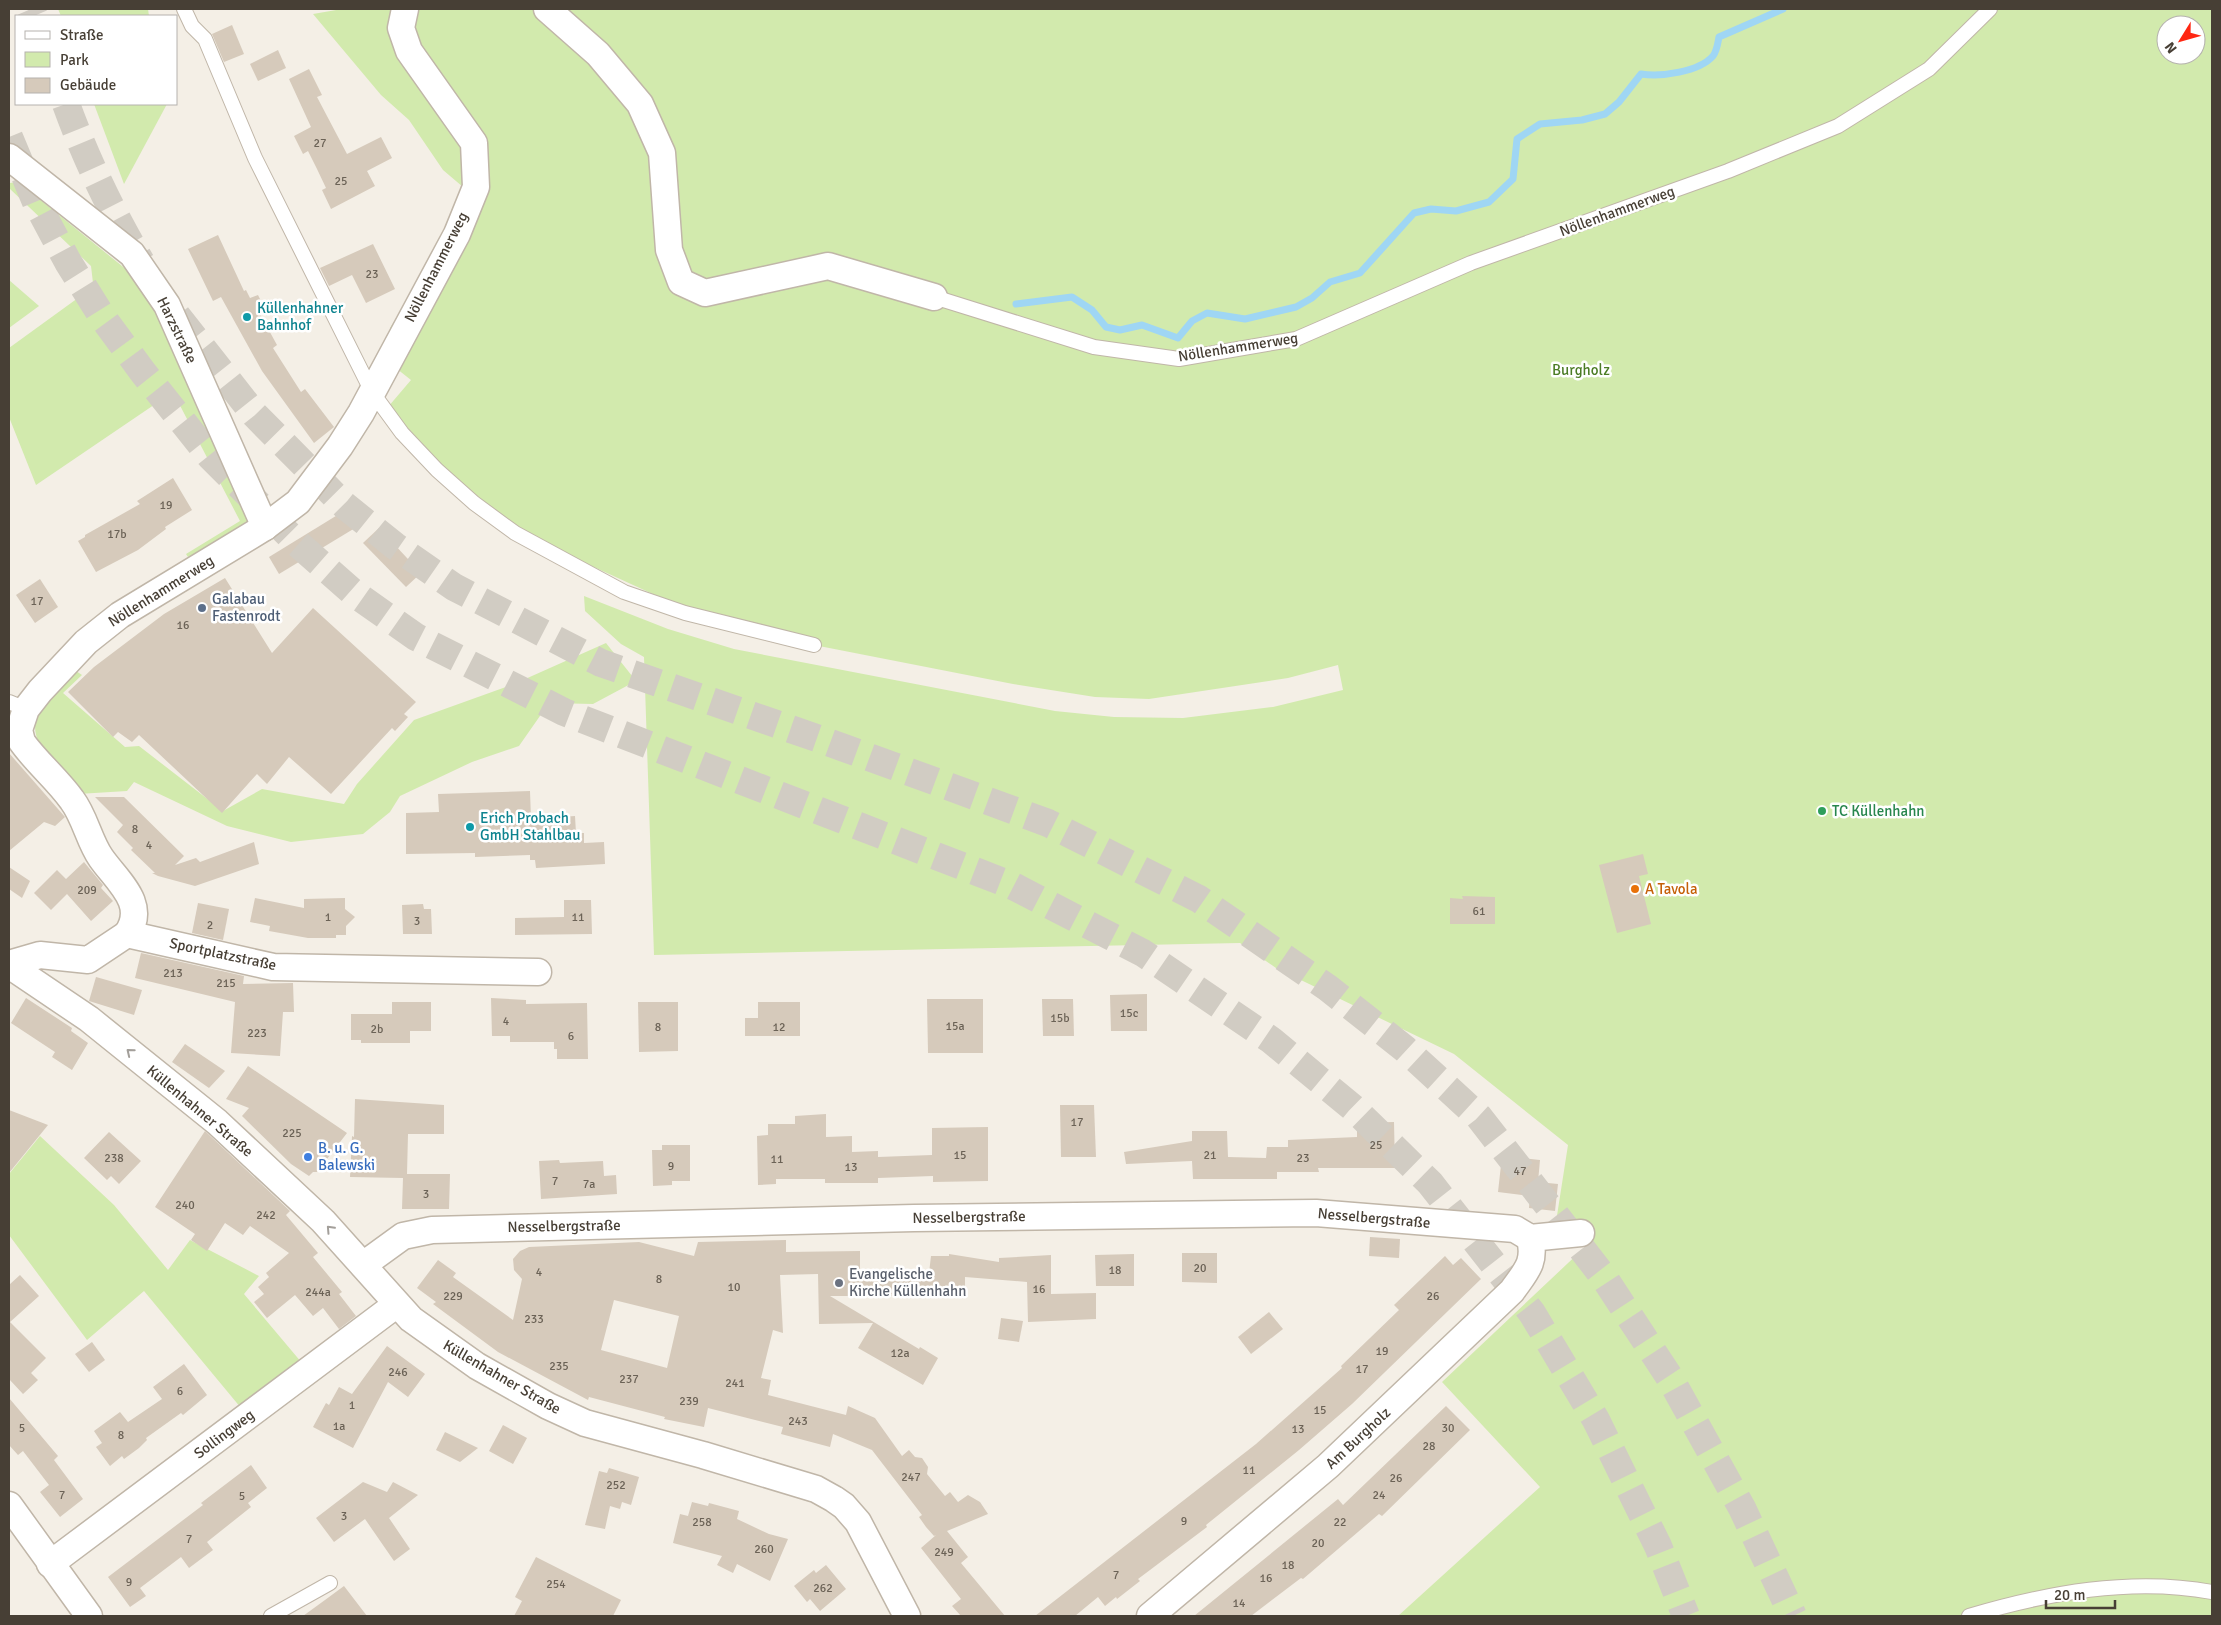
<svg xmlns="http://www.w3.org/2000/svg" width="2221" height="1625" viewBox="0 0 2221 1625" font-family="Signika,sans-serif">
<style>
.green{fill:#d2eaad;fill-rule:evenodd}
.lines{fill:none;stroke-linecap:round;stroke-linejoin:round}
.stream{stroke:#9fd6f4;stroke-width:7}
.building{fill:#d6cabb;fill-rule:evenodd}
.highway-tunnel{stroke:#d1ccc3;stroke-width:28;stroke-dasharray:28 14;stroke-linecap:butt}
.lane-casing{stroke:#c0b6a8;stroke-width:16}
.street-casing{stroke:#c0b6a8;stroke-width:29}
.lane{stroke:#fff;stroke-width:14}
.street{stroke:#fff;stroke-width:26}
.oneway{stroke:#a39f9a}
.culture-dot{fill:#0f9aa8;stroke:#fff;stroke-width:2}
.service-dot{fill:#5c6f8a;stroke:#fff;stroke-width:2}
.leisure-dot{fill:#2e9e5b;stroke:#fff;stroke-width:2}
.food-dot{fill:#e8710a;stroke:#fff;stroke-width:2}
.shop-dot{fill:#3f7fe0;stroke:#fff;stroke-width:2}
.worship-dot{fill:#6b7280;stroke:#fff;stroke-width:2}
.labels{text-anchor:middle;stroke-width:5;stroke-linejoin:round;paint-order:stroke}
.number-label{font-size:12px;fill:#6b6256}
.street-label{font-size:15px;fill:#473f35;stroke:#fff}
.culture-label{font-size:15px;fill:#0d838f;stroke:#fff;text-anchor:start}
.park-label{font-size:15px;fill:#4b7c25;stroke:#fff}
.service-label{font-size:15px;fill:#4e5e75;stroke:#fff;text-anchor:start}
.leisure-label{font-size:15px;fill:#27864d;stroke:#fff;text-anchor:start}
.food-label{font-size:15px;fill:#c56008;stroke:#fff;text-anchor:start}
.shop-label{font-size:15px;fill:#366cbe;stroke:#fff;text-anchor:start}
.worship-label{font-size:15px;fill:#5b616d;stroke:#fff;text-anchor:start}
</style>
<rect width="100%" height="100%" fill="#f4efe6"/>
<g class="green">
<polygon points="58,9 148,9 149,16 61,16"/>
<path d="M342,9H2212V1616H1398L1540,1487L1442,1382L1585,1247L1556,1222L1568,1145L1454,1054L1276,968L1240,943L654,955L644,657L621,644L585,611L584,596L668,629L734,649L1055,711L1114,717L1183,718L1273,707L1343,690L1338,665L1288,678L1149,699L1095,697L1013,684L819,646L820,641L718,617L668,601L559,551L492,511L445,468L388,407L411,380L392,365L390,328L448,237L463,187L443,170L409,120L381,95L313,14ZM2166,25H2196V55H2166Z"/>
<polygon points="94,104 167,104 124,184"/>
<polygon points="18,182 148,287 250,521 223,541 188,557 186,554 240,521 173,392 36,485 9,417 9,348 89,290 93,283 91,266 9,188 10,183"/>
<polygon points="9,280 39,306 9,328"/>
<path d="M606,643L636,681L593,704L549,703L519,746L472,762L400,796L390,812L363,834L291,842L227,826L134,782L127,791L78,794C58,769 19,738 42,705C51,693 65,682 76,671L82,675L63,693L125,747L139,746L223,811L262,789L344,804L357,784L414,720L514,684Z"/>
<polygon points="40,1136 114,1205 168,1270 190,1240 259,1276 244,1294 302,1363 241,1408 144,1291 87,1340 9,1235 9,1174"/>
</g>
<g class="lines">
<path class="stream" d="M1016,304L1072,297L1092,310L1106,327L1120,330L1142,325L1178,338L1192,321L1207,313L1245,319L1296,307L1312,298L1330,282L1360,273L1414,213L1431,209L1456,211L1489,202L1513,179L1517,139L1540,124L1582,120L1605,114L1619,102L1641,74C1661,77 1699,72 1713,56C1717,51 1718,42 1719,37L1783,9"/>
</g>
<g class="building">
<polygon points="232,25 244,54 224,62 212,34"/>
<polygon points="278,50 286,68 258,81 250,64"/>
<polygon points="309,69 322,95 317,97 347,154 381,137 392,158 367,171 375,186 331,209 322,190 326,188 317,169 308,151 303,154 294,136 311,127 289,79"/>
<polygon points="218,235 244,291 246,290 250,298 258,295 266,311 260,314 277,345 273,348 301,392 305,389 334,427 314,443 262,371 221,297 213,301 188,249"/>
<polygon points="373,244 395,289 366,303 352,275 329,286 320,268"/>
<polygon points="173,478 192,510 165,527 166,529 138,550 96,572 78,541 85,537 85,535 140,504 137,501"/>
<polygon points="344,511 355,528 279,574 269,557"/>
<polygon points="379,528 421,573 406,587 363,543"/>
<polygon points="225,578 272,653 313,608 416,702 404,714 408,717 395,731 392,728 331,794 289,757 267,784 257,774 222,813 139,735 132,742 118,732 113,737 68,692 94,667 164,614"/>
<polygon points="40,579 58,607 35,623 16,595"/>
<polygon points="9,753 65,817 55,826 44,822 9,851"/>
<polygon points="530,791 531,819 575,816 576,833 584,833 584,843 604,842 605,864 536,868 535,860 530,860 530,855 475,857 475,853 406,854 406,813 439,812 438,794"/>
<polygon points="95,797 124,797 184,856 175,865 196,858 200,862 254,842 259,864 195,886 158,876 152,873 155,873 131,850 133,848 117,832 123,825"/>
<polygon points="1643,854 1648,874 1639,876 1651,924 1617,933 1599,865"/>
<polygon points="84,862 103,885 101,888 113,901 91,921 67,894 51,910 34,893 57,870 66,879"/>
<polygon points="9,867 30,881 22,898 9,889"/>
<polygon points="1462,896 1495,897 1495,924 1450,924 1450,898 1463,899"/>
<polygon points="255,898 304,908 304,899 345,898 345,909 355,917 346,926 346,935 336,935 336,938 308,938 269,931 270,926 250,922"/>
<polygon points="564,900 591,900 592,934 515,935 515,918 564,917"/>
<polygon points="198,903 229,909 223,940 192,933"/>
<polygon points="423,904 424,909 431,909 432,934 403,934 402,905"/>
<polygon points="141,953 244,976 243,984 293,983 294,1012 283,1012 280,1056 231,1053 235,1002 135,978"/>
<polygon points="96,977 142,990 134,1015 89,1001"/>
<polygon points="1147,994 1147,1031 1111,1031 1110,995"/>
<polygon points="26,998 72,1028 71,1031 88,1043 72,1070 52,1057 55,1052 11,1023"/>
<polygon points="491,998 526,1000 526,1004 587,1003 588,1059 557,1059 557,1049 554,1049 554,1042 510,1042 510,1036 492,1036"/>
<polygon points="927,999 983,999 983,1053 928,1053"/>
<polygon points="1042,999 1073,999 1074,1036 1043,1036"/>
<polygon points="392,1002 431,1002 431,1031 410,1031 410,1043 361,1043 361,1040 351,1040 351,1014 392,1014"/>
<polygon points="638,1002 678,1002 678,1051 639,1052"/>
<polygon points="758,1002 800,1002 800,1036 745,1036 745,1018 758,1018"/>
<polygon points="185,1044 225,1071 209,1088 172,1062"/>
<polygon points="248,1066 347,1133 317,1172 313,1172 309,1176 291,1164 242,1116 249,1108 226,1099"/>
<polygon points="355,1099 444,1105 444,1134 408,1134 407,1174 450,1174 449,1209 402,1209 403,1178 350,1177 352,1136 354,1137"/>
<polygon points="1060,1105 1094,1105 1096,1157 1061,1157"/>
<polygon points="9,1110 48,1125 9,1173"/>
<polygon points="826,1114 826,1137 852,1136 852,1152 878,1151 878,1157 932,1155 932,1128 988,1127 988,1181 933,1182 933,1176 878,1178 878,1183 825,1183 825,1179 776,1179 776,1184 758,1185 757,1136 768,1135 768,1124 795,1124 795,1116"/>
<polygon points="1394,1122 1395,1168 1318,1168 1319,1172 1277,1172 1277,1179 1193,1179 1192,1161 1126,1164 1124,1152 1192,1141 1192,1131 1227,1131 1228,1157 1266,1158 1267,1147 1288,1147 1288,1140 1357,1137 1357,1123"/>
<polygon points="205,1131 290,1211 286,1215 318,1253 313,1257 342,1292 339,1294 356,1316 339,1329 323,1308 313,1316 295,1295 267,1318 254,1302 264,1294 258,1287 269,1277 266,1273 289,1253 250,1226 243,1235 225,1223 207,1251 191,1240 195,1234 155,1207"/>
<polygon points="109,1132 141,1161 119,1184 111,1176 107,1180 84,1158"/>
<polygon points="662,1145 690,1145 690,1181 672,1181 672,1185 653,1186 652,1150 662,1150"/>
<polygon points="1502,1156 1540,1160 1538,1182 1558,1184 1555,1211 1529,1208 1530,1196 1498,1192"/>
<polygon points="559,1160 560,1163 603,1161 604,1176 616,1175 617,1194 541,1199 539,1161"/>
<polygon points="1370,1237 1400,1239 1399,1258 1369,1256"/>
<path d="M786,1240V1252L860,1251V1273H929L931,1256H949V1254L999,1262V1258L1051,1255V1294L1096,1293V1319L1028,1322L1027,1282L965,1277V1292L899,1291V1296H830L919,1349L920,1347L938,1358L923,1385L858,1348L873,1323L819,1324L818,1274L780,1275L783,1333L773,1330L761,1378L771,1380L768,1395L846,1415L848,1406L875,1418L902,1456L909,1450L915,1457L922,1458L928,1467L927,1474L945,1496L950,1492L958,1502L968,1495L980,1502L988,1514L947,1531L968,1557L961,1563L1005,1616H961L952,1606L961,1599L921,1548L936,1535L934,1536L926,1527L919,1517L922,1515L872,1450L833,1434L830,1447L781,1434L783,1427L708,1408L704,1427L664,1419L665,1417L589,1397L588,1400L498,1352L433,1304L436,1302L417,1288L438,1260L456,1273L453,1277L513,1320L522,1279L514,1270L513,1259L520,1251L529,1247L639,1242L694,1256L698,1242ZM614,1300L679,1316L667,1368L601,1350Z"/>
<polygon points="1182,1253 1217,1253 1217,1283 1182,1282"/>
<polygon points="1134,1254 1134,1286 1096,1286 1095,1255"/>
<polygon points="1445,1256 1453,1265 1461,1258 1481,1279 1352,1404 1299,1450 1206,1525 1207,1527 1150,1570 1138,1579 1140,1581 1117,1599 1116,1597 1105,1606 1098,1597 1075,1616 1035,1616 1256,1444 1342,1368 1341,1366 1399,1310 1394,1305"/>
<polygon points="20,1275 39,1296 10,1322 46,1358 31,1373 38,1380 23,1394 9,1379 9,1285"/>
<polygon points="1269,1312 1283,1329 1251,1354 1238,1337"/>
<polygon points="1001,1318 1023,1321 1019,1342 998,1339"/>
<polygon points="92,1342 105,1360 89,1372 75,1354"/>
<polygon points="387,1346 425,1374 408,1397 388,1382 353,1448 313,1427 326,1403 329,1405 339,1387 352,1394"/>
<polygon points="184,1364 207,1395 183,1415 181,1413 146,1438 147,1440 139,1448 124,1459 122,1456 110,1466 96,1447 102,1443 94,1431 120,1412 128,1422 162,1399 153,1387"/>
<polygon points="9,1398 58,1456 54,1460 83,1499 60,1517 40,1492 49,1485 23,1451 18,1455 9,1445"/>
<polygon points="1446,1406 1470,1430 1382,1516 1379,1514 1303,1579 1301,1578 1251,1616 1194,1616 1338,1499 1343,1505"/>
<polygon points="503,1425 527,1438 513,1464 489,1451"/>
<polygon points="445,1432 478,1448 460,1462 436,1450"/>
<polygon points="251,1465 267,1488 248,1503 251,1507 207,1542 213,1550 189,1568 181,1557 140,1588 146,1596 130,1607 108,1577 203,1505 201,1503"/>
<polygon points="609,1468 639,1477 631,1505 622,1502 620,1509 610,1506 605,1529 585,1525 599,1471 607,1473"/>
<polygon points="363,1482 387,1492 393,1482 418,1495 389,1518 410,1549 394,1561 365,1519 334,1542 316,1518"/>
<polygon points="692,1502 708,1506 709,1503 739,1511 737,1519 769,1534 788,1539 770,1581 737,1564 733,1573 717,1565 722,1556 673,1543 680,1514 688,1516"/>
<polygon points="536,1557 621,1600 613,1616 514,1616 522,1601 515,1597"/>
<polygon points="826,1565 846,1589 820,1611 810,1599 807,1602 794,1586 814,1570 816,1573"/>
<polygon points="344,1586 367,1616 303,1616 325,1600"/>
</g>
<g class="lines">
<g class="highway-tunnel">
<polyline points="31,9 34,16"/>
<path d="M66,104C86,159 111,211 141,262"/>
<polyline points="9,137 36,202 68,262 103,318 142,371 210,456 297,543 355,594 416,637 564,712 1011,885 1143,953 1271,1040 1352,1107 1430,1183 1532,1313 1596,1420 1658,1546 1686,1616"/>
<polyline points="177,316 255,415 344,505 395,546 454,587 601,663 828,742 1048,823 1199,899 1328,988 1405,1049 1479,1117 1603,1276 1670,1378 1742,1508 1793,1616"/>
</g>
<g class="lane-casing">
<g id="lane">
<polyline points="184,9 192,26 205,39 255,158 372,392 402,433 437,470 474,503 515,533 624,592 685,613 814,645"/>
<polyline points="934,297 1094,347 1179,359 1296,339 1471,263 1728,171 1838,126 1929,69 1990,9"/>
<polyline points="9,702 26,709"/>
<polyline points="271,1616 330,1583"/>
<path d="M1969,1616C2047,1593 2131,1577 2212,1592"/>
</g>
</g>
<g class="street-casing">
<g id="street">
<polyline points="547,9 598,54 640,104 662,153 669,250 681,282 705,293 828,266 934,297"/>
<polyline points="9,157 132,254 167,305 265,527"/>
<path d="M127,934C148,904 117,881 101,858C89,841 85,817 72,800C57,779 37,763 22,742L19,730L26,709L40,691L86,642L120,615L265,527L298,502L340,446L361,413L457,234L476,187L474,143L409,51L401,28L405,9"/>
<polyline points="9,964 40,955 88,960 127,934 273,967 538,972"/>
<polyline points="9,965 89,1019 217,1122 323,1221 411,1319 477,1366 548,1406 585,1423 703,1455 816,1489 834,1499 844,1506 858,1522 907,1616"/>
<polyline points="363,1265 403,1236 432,1230 914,1218 1316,1213 1515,1229 1530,1238 1581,1233"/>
<polyline points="9,1505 89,1616"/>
<polyline points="50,1564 397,1304"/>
<path d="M1150,1616L1328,1466L1512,1291C1526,1271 1536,1263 1530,1238"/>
</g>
</g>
<use href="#lane" class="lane"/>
<use href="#street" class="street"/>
</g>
<defs><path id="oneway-chevron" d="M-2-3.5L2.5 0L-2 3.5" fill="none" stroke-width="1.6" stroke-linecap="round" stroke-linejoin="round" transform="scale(1.25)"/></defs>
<g class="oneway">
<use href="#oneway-chevron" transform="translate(130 1052) rotate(-141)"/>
<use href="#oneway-chevron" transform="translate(330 1229) rotate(-133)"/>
</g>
<g class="culture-dot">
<circle cx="247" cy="317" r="5"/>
<circle cx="470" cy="827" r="5"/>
</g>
<circle class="service-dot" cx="202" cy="608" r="5"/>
<circle class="leisure-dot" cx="1822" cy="811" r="5"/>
<circle class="food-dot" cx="1635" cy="889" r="5"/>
<circle class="shop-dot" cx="308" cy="1157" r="5"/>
<circle class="worship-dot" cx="839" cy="1283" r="5"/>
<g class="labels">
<g class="number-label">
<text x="320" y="147">27</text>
<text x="341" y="185">25</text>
<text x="372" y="278">23</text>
<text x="166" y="509">19</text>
<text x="117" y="538">17b</text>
<text x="37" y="605">17</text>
<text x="183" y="629">16</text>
<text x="135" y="833">8</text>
<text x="149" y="849">4</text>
<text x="87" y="894">209</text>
<text x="1479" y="915">61</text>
<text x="328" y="921">1</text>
<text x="578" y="921">11</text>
<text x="417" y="925">3</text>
<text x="210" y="929">2</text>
<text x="173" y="977">213</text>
<text x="226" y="987">215</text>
<text x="1129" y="1017">15c</text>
<text x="1060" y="1022">15b</text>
<text x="506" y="1025">4</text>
<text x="955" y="1030">15a</text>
<text x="658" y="1031">8</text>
<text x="779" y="1031">12</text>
<text x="377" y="1033">2b</text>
<text x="257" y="1037">223</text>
<text x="571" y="1040">6</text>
<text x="1077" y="1126">17</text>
<text x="292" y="1137">225</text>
<text x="1376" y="1149">25</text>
<text x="960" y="1159">15</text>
<text x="1210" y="1159">21</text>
<text x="114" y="1162">238</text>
<text x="1303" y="1162">23</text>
<text x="777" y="1163">11</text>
<text x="671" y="1170">9</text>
<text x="851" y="1171">13</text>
<text x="1520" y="1175">47</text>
<text x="555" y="1185">7</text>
<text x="589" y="1188">7a</text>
<text x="426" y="1198">3</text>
<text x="185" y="1209">240</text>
<text x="266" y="1219">242</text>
<text x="1200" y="1272">20</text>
<text x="1115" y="1274">18</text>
<text x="539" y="1276">4</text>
<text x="659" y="1283">8</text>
<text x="734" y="1291">10</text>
<text x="1039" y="1293">16</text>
<text x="318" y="1296">244a</text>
<text x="453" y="1300">229</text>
<text x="1433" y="1300">26</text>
<text x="534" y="1323">233</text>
<text x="1382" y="1355">19</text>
<text x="900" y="1357">12a</text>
<text x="559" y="1370">235</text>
<text x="1362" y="1373">17</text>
<text x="398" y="1376">246</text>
<text x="629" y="1383">237</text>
<text x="735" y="1387">241</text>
<text x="180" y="1395">6</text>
<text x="689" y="1405">239</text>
<text x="352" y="1409">1</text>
<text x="1320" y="1414">15</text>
<text x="798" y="1425">243</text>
<text x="339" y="1430">1a</text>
<text x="22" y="1432">5</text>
<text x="1448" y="1432">30</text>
<text x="1298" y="1433">13</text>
<text x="121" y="1439">8</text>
<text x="1429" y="1450">28</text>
<text x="1249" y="1474">11</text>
<text x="911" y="1481">247</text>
<text x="1396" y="1482">26</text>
<text x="616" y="1489">252</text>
<text x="62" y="1499">7</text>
<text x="1379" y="1499">24</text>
<text x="242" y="1500">5</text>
<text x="344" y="1520">3</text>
<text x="1184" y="1525">9</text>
<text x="702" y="1526">258</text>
<text x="1340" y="1526">22</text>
<text x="189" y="1543">7</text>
<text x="1318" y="1547">20</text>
<text x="764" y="1553">260</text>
<text x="944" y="1556">249</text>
<text x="1288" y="1569">18</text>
<text x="1116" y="1579">7</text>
<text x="1266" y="1582">16</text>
<text x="129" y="1586">9</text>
<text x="556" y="1588">254</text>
<text x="823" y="1592">262</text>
<text x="1239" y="1607">14</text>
</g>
<g class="street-label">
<text transform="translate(1617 211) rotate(-20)" y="5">Nöllenhammerweg</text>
<text transform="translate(436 267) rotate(-63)" y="5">Nöllenhammerweg</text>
<text transform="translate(177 330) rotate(64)" y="5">Harzstraße</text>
<text transform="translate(1238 347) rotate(-9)" y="5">Nöllenhammerweg</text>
<text transform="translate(161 591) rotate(-32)" y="5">Nöllenhammerweg</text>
<text transform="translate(223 954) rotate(12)" y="5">Sportplatzstraße</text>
<text transform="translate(200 1111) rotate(40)" y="5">Küllenhahner Straße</text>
<text transform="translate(969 1217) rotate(-1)" y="5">Nesselbergstraße</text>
<text transform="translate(1374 1218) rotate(5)" y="5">Nesselbergstraße</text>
<text transform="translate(564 1226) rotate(-1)" y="5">Nesselbergstraße</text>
<text transform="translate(502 1377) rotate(30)" y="5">Küllenhahner Straße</text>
<text transform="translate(224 1434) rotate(-37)" y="5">Sollingweg</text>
<text transform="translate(1358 1438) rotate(-43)" y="5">Am Burgholz</text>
</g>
<g class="culture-label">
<text x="257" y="313">Küllenhahner<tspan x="257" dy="17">Bahnhof</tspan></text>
<text x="480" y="823">Erich Probach<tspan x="480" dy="17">GmbH Stahlbau</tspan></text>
</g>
<g class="park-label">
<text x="1581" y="375">Burgholz</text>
</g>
<g class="service-label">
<text x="212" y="604">Galabau<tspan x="212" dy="17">Fastenrodt</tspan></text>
</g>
<g class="leisure-label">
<text x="1832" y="816">TC Küllenhahn</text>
</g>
<g class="food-label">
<text x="1645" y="894">A Tavola</text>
</g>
<g class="shop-label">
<text x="318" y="1153">B. u. G.<tspan x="318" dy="17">Balewski</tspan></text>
</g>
<g class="worship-label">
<text x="849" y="1279">Evangelische<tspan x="849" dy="17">Kirche Küllenhahn</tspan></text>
</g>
</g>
<rect width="2221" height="1625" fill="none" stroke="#473f35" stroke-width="20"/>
<rect x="15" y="15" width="162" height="90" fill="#ffffff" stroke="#b5b2ae"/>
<rect x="25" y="31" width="25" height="8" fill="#ffffff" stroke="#b5b2ae"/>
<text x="60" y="40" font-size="15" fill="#473f35">Straße</text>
<rect x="25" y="52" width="25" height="15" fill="#d2eaad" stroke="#b5b2ae"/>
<text x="60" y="65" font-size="15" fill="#473f35">Park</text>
<rect x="25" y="78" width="25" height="15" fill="#d6cabb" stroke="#b5b2ae"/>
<text x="60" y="90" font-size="15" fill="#473f35">Gebäude</text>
<g transform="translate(2181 40) rotate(233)"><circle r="24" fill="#ffffff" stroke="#b5b2ae"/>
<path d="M0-4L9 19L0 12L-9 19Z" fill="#ff2712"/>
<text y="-8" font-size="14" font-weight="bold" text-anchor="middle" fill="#473f35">N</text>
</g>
<path d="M2046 1600v8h69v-8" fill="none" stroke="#473f35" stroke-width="2.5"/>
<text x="2054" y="1600" font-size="15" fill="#473f35" stroke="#ffffff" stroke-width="4" paint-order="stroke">20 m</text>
</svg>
